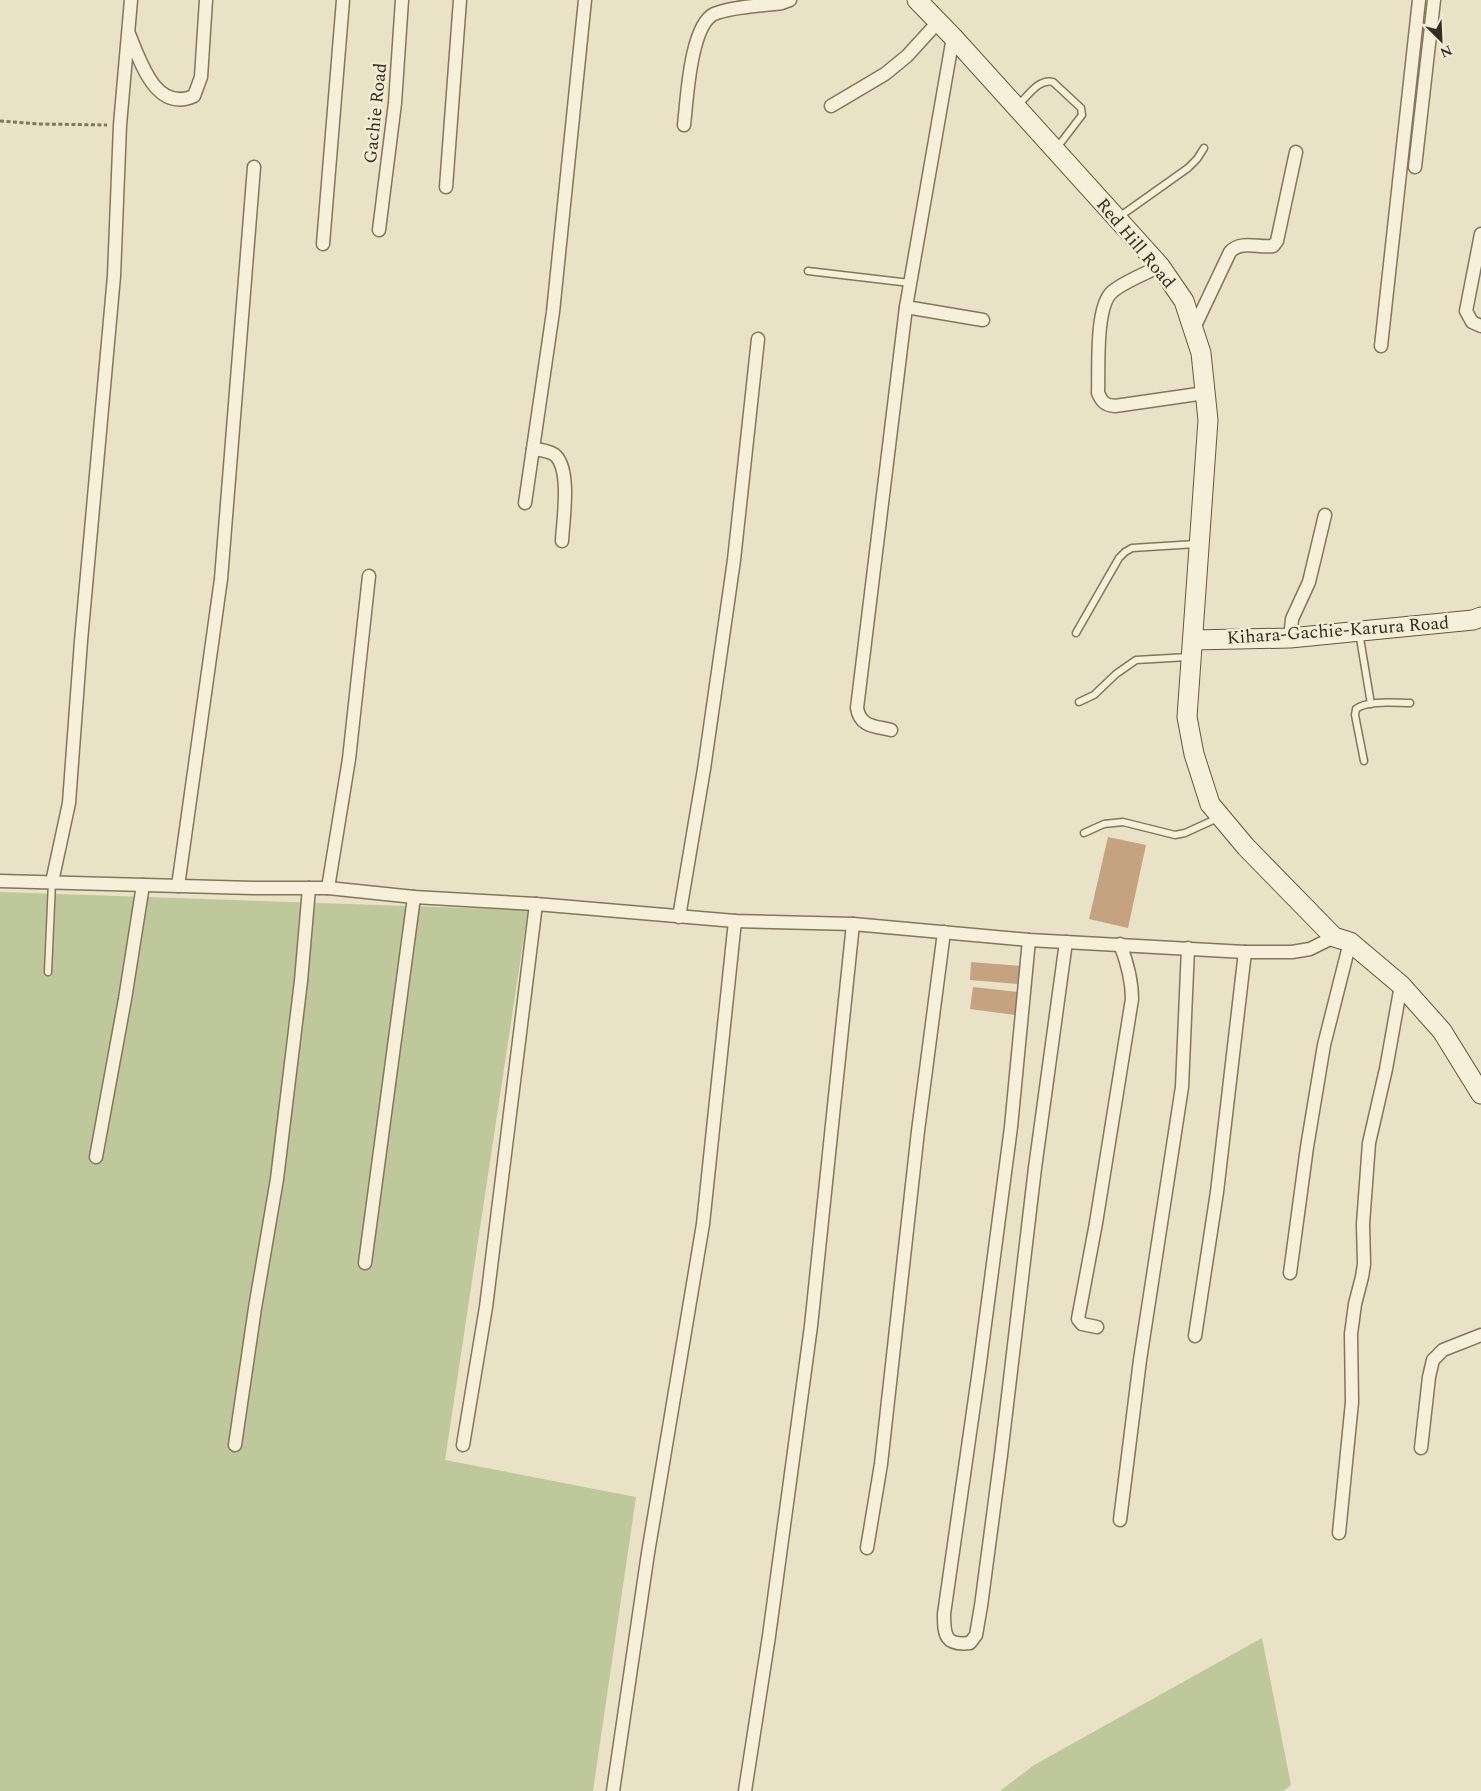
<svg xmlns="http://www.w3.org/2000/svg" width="1481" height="1791" viewBox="0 0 1481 1791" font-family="Spectral,serif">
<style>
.green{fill:#bfc89b}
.building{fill:#c5a280}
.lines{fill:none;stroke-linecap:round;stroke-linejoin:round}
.lane-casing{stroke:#84755d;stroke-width:9}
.street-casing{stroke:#84755d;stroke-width:15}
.secondary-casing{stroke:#665641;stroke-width:21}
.path{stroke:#84755d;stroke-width:3;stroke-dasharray:4 2.5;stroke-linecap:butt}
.lane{stroke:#f6efd9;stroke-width:6}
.street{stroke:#f6efd9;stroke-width:12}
.secondary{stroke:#f6efd9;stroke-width:19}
.labels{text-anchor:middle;stroke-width:5;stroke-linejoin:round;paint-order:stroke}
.street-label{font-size:18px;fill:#362c20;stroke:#f3ecd5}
</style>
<rect width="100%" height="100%" fill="#eae2c6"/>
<g class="green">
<polygon points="0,892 528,910 445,1460 636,1497 593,1791 0,1791"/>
<polygon points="1262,1638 1291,1785 1284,1791 1000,1791 1034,1765"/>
</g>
<g class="building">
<polygon points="1108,837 1146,845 1128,928 1089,919"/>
<polygon points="971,962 1021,966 1019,984 970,980"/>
<polygon points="973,987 1018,992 1015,1015 970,1009"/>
</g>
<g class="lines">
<g class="lane-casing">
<g id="lane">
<path d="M1018,105C1028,96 1039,78 1053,82L1081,108L1082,115L1056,149"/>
<polyline points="1119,217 1188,168 1197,159 1204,148"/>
<polyline points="808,271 910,283"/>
<polyline points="1359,632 1371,704"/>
<polyline points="1076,633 1119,558 1125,552 1132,548 1196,544"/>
<polyline points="1079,702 1094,695 1116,674 1136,660 1188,657"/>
<path d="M1364,761L1355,715L1356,709C1367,700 1395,703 1410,703"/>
<polyline points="1084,833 1104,824 1123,822 1175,835 1185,833 1220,817"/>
<polyline points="48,972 52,882"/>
</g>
</g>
<g class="street-casing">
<g id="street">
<path d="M129,34C140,60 155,113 194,96L201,77L206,0"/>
<polyline points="953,37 906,307 983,320"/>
<polyline points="831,106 885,74 907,56 938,22"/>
<path d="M684,125C687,100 690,26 714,14C733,6 762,6 782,3L790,0"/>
<polyline points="1415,167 1434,0"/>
<polyline points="446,187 460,0"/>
<polyline points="379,230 395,103 402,0"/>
<polyline points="1481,234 1466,311 1472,322 1481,326"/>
<polyline points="323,244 343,0"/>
<path d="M1160,266C1147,273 1123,282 1112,292C1095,307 1099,369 1098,393C1102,402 1105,405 1115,406L1205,393"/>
<path d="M1193,330L1230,252C1241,240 1258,248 1273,246L1277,241L1296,152"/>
<polyline points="1381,346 1419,0"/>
<path d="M533,449C540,450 551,451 556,456C571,472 563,520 562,541"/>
<polyline points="525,503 553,312 585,0"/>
<polyline points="1290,638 1292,619 1309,582 1325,515"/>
<path d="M891,730C875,726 860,727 857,708L906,307"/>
<polyline points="0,881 253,888 328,888 414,897 536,904 735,921 853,924 1029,940 1245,952 1292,952 1310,949 1334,937"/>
<polyline points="52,882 69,803 81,641 114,276 120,125 131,0"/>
<polyline points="178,886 221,579 254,167"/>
<polyline points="328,888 349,759 369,576"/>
<polyline points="679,917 704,769 734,560 758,339"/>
<path d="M1029,940L1011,1127L979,1370L944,1614C944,1635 945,1646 970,1643L976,1635L981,1606L1001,1455L1035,1168L1066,942"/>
<polyline points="96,1157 125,999 143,885"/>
<polyline points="365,1263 414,897"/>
<polyline points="1290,1273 1307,1147 1324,1045 1350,942"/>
<path d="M1097,1327L1082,1324L1078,1319L1096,1223L1132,999C1132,980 1127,962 1120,944"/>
<polyline points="1195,1336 1217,1192 1245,952"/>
<polyline points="235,1445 255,1308 277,1179 301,981 309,888"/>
<polyline points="463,1445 486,1307 536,904"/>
<polyline points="1421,1448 1429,1377 1433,1360 1443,1350 1481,1335"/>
<polyline points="1120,1520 1140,1360 1182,1087 1188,948"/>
<polyline points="1339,1533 1352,1402 1351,1334 1355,1304 1362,1277 1364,1264 1363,1224 1369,1143 1386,1069 1401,985"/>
<polyline points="867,1548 881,1464 918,1131 944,932"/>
<polyline points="613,1791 648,1553 703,1224 735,921"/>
<polyline points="745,1791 769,1636 811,1326 853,924"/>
</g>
</g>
<g class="secondary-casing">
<g id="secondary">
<polyline points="917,0 953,37 1160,266 1184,301 1201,353 1208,420 1187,717 1194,754 1210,804 1246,847 1334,937 1350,942 1401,985 1442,1031 1481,1094"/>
<polyline points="1193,640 1290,638 1473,620 1481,617"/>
</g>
</g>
<polyline class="path" points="0,121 40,124 107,125"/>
<use href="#lane" class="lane"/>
<use href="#street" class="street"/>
<use href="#secondary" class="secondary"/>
</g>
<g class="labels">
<g class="street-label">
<text transform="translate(375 113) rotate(-84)" y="6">Gachie Road</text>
<text transform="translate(1136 243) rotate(50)" y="6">Red Hill Road</text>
<text transform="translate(1338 630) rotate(-4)" y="6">Kihara-Gachie-Karura Road</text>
</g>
</g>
<g transform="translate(1441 40) rotate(156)" stroke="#f3ecd5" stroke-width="4" paint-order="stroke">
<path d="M0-4L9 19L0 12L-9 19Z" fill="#362c20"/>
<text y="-8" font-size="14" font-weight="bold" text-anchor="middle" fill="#362c20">N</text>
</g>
</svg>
